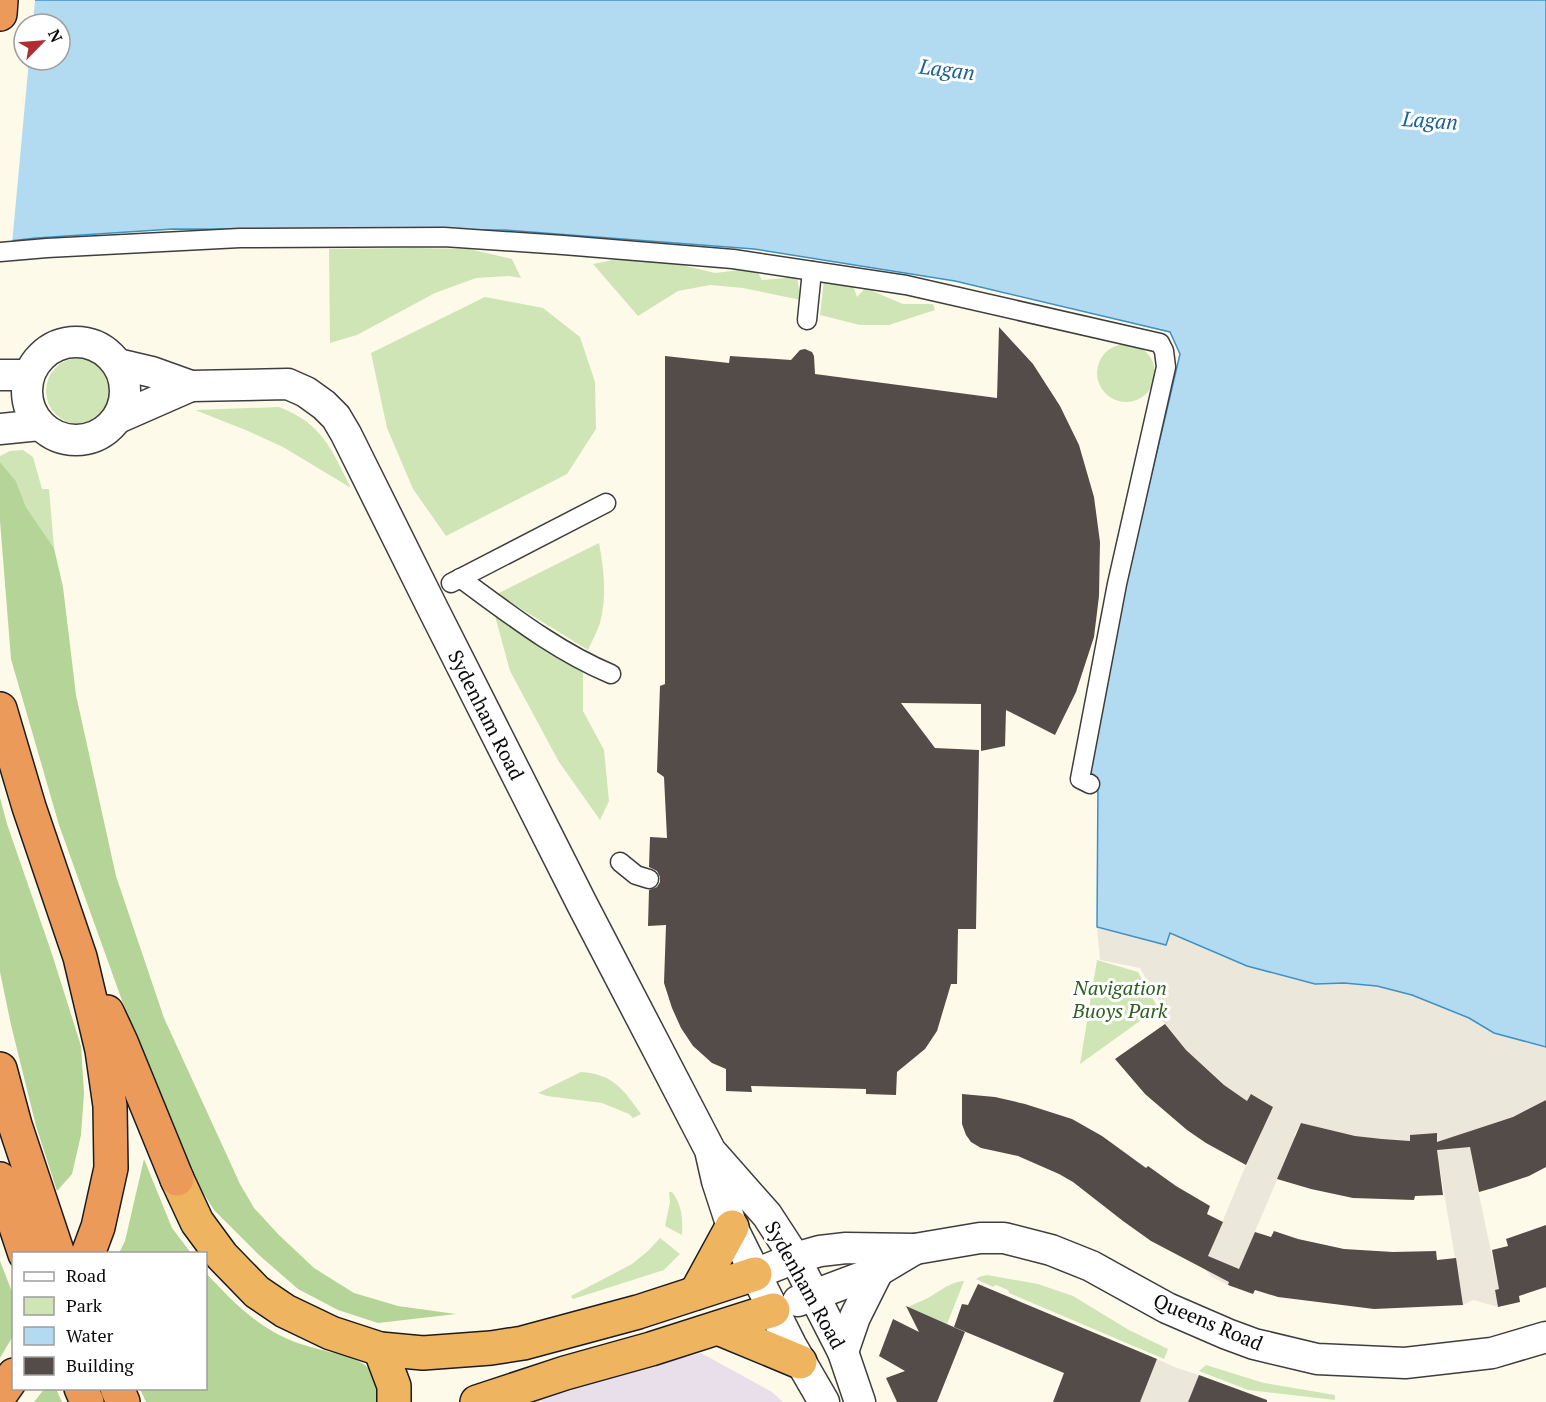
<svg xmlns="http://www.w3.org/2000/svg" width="1546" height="1402" viewBox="0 0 1546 1402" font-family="'PT Serif',serif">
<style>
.industrial{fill:#e8dfea}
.green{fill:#cfe5b6}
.forest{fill:#b4d597}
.plaza{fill:#ece7db}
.water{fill:#b2dbf2;stroke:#3d91c5;stroke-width:1.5;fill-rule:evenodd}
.pier{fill:#fefaea}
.building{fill:#534c48}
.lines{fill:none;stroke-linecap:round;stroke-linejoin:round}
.pedestrian-casing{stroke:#3e3e3e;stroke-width:21}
.tertiary-casing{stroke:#3e3e3e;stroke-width:33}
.trunk-casing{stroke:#1c1c1c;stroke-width:36}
.motorway-casing{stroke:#1c1c1c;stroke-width:36}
.pedestrian{stroke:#fff;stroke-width:18}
.tertiary{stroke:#fff;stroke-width:30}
.trunk{stroke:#eeb460;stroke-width:33}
.motorway{stroke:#ec9a5a;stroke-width:33}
.labels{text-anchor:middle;stroke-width:6;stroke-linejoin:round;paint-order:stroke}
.street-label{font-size:20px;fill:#0b0b0b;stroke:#fff}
.park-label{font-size:20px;font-style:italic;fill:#2e5e20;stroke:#fff}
.water-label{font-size:21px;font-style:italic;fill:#1d6294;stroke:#fff}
</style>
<rect width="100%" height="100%" fill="#fefaea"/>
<polygon class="industrial" points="701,1353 772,1392 783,1402 527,1402 581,1383"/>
<g class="green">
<polygon points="413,248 469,249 512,259 521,278 509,276 476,278 435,293 357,335 330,343 329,249"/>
<polygon points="653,258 715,273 755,268 762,280 797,277 801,300 743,288 710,285 678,291 638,316 593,264 618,259"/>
<polygon points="824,280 835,284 842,281 853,285 857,297 865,288 903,304 933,304 935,310 889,325 860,325 820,315"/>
<polygon points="485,297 543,308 580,337 595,382 596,429 567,474 446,536 413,489 387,428 371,353"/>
<circle cx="1126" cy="373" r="29"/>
<circle cx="79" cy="391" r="33"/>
<path d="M279,407C323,424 331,449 351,488L283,447L248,431L195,410Z"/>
<polygon points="23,450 33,457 42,489 49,489 54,548 26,507 16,481 0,462 0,456 10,451"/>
<path d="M599,543C604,570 607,596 600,623C597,632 592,641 588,650L497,594Z"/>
<polygon points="495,616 583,671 583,711 604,750 609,801 600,820 559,762 510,671"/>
<polygon points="1097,960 1138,972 1158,1008 1080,1064"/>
<path d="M581,1072C613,1074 623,1089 641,1114L633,1118L629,1114L602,1103L547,1096L538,1093Z"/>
<path d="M669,1192H672C682,1204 683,1220 682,1235L665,1226L670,1202Z"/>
<polygon points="660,1238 680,1254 664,1270 573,1299 571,1296 632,1264 648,1251"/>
<polygon points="987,1275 1038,1284 1073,1296 1129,1330 1168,1349 1164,1359 1009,1293 1008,1290 996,1285 993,1287 976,1279 979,1277"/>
<path d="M964,1281L947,1324L908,1307C918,1302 928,1299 936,1293C946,1287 952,1282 964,1281Z"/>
<polygon points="1206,1365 1264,1383 1335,1395 1335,1400 1248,1390 1199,1371"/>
</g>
<g class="forest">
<polygon points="0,462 16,481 26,507 54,548 63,587 76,695 116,876 164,1018 240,1184 254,1208 279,1235 314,1268 354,1293 398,1306 456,1314 378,1323 338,1310 298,1289 259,1255 214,1210 187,1167 143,1059 59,825 11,659 0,521"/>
<polygon points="0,798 7,824 52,954 81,1046 84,1093 81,1135 72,1174 57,1191 36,1126 11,1025 0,972"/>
<polygon points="144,1159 172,1228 191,1253 119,1253 125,1241"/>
<polygon points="0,1261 14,1297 13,1336 0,1358"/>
<path d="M206,1273C231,1300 259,1329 295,1342C312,1349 352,1355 365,1365C376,1374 381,1389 381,1402H146L140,1389L206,1388Z"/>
<polygon points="45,1388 56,1389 62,1402 34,1402"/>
</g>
<g class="plaza">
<polygon points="1097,927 1166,945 1170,933 1247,966 1315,984 1344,983 1377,986 1412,995 1469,1018 1494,1033 1546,1047 1546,1100 1513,1117 1465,1133 1475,1146 1473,1166 1499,1289 1495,1290 1498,1307 1474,1300 1463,1305 1440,1169 1434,1149 1438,1149 1437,1134 1411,1135 1410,1141 1382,1139 1355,1136 1301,1123 1294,1136 1300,1139 1288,1154 1239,1269 1235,1268 1228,1285 1212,1277 1203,1268 1246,1165 1257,1142 1262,1121 1266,1123 1273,1107 1252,1094 1247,1101 1224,1085 1186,1050 1165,1024 1153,1014 1161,1005 1140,968 1100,960"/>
<polygon points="1157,1359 1177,1368 1199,1375 1188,1402 1140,1402"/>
</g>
<path class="water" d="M0,0H1546V1047L1494,1033L1469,1018L1412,995L1377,986L1344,983L1315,984L1247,966L1170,933L1166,945L1097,927L1098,780L1085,777L1109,655L1180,354L1170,332L955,281L754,249L505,230L173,229L36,238L0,242ZM24,24H60V60H24Z"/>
<polygon class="pier" points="0,0 35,0 33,24 24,24 24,60 29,60 12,244 0,245"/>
<g class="building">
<polygon points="999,327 1033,364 1060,406 1079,445 1094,497 1100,542 1099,596 1094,637 1076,692 1055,735 1006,710 1005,746 981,751 981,704 901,703 935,748 979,750 976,929 958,929 957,984 951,984 937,1031 925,1049 897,1072 896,1095 866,1094 866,1089 751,1086 752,1092 726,1091 726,1069 712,1063 693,1046 681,1028 672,1008 664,983 666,925 648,926 649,890 657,887 660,882 660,877 657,871 649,867 650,837 667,838 664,777 657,772 660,686 665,684 665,356 729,363 730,356 791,360 800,350 805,349 812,352 814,356 815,374 997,398"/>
<polygon points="1165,1024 1186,1050 1224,1085 1247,1101 1251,1094 1273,1107 1246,1165 1206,1143 1187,1130 1145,1094 1115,1059"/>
<polygon points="962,1094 995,1097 1025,1104 1072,1119 1102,1136 1146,1168 1148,1166 1176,1186 1210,1206 1207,1214 1223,1222 1208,1256 1239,1269 1255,1232 1271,1237 1274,1231 1298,1239 1344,1249 1393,1252 1436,1251 1437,1260 1456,1258 1463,1305 1374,1309 1278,1297 1255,1290 1253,1294 1228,1285 1229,1282 1151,1241 1123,1221 1073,1182 1059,1174 1018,1156 981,1148 971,1142 966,1135 962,1124"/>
<polygon points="1546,1100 1546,1167 1529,1176 1493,1188 1479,1192 1470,1147 1437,1150 1443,1195 1415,1196 1414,1200 1353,1198 1311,1189 1277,1179 1301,1123 1355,1136 1382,1139 1410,1141 1410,1135 1437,1133 1437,1142 1513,1117"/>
<polygon points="1546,1225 1546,1287 1519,1296 1520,1302 1498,1307 1495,1290 1499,1289 1492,1250 1508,1246 1506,1239"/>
<polygon points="978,1284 1157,1359 1140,1402 1053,1402 1064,1373 954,1327 962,1304 968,1305"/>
<polygon points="906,1306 965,1332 937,1402 897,1402 886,1378 905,1371 879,1356 893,1319 919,1332"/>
<polygon points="1199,1375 1267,1400 1267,1402 1188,1402"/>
</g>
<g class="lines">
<g class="pedestrian-casing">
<g id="pedestrian">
<polyline points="0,252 47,248 240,238 444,237 563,245 733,259 906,285 1160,343 1164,351 1166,367 1117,584 1080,779 1090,784"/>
<polyline points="807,320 812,271"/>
<path d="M460,578C508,613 556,651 611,674"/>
<polyline points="451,583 606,503"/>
<polyline points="620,862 636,875 649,879"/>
</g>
</g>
<g class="tertiary-casing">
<g id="tertiary">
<circle cx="76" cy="391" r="49"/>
<polyline points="118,364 152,372 191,386 288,384 306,392 324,405 336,417 346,434 433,609 582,904 710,1150 717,1181 732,1227 791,1345 824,1402"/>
<polyline points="0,375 29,375"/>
<polyline points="118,418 191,386"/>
<polyline points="0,429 40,425"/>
<polyline points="714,1155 767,1215 795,1258 843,1352 860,1402"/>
<polyline points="755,1274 795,1258 820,1251 846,1248 915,1249 980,1238 1004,1238 1051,1250 1091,1266 1167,1308 1227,1334 1254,1344 1317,1359 1405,1363 1492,1353 1546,1337"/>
<polyline points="798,1301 878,1271 915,1249"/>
<polyline points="843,1352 855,1317 878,1271"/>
</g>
</g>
<g class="trunk-casing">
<g id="trunk">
<polyline points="177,1179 197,1222 222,1256 257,1292 285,1311 331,1333 380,1349 423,1353 491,1348 523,1343 638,1312 755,1274"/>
<polyline points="696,1293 732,1227"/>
<polyline points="718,1328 800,1362"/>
<polyline points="380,1349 394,1386 394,1402"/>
<polyline points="477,1402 565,1373 651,1349 773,1310"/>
</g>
</g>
<g class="motorway-casing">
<g id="motorway">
<polyline points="0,14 1,0"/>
<polyline points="0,709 29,807 80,957 102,1050 110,1106 111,1168 98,1227 88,1254"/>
<polyline points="107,1012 121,1042 177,1179"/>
<polyline points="0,1069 15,1125 58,1254"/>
<polyline points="0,1179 25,1254"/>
<polyline points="81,1388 87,1402"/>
<polyline points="117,1388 123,1402"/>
<polyline points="0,1395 14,1375"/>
</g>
</g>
<use href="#pedestrian" class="pedestrian"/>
<use href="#tertiary" class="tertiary"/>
<use href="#trunk" class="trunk"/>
<use href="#motorway" class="motorway"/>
</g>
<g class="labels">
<g class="street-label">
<text transform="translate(486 715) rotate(63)" y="7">Sydenham Road</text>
<text transform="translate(805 1285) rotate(61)" y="7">Sydenham Road</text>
<text transform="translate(1208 1322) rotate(23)" y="7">Queens Road</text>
</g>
<g class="park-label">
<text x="1120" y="995">Navigation<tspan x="1120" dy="23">Buoys Park</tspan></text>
</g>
<g class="water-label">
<text transform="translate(947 70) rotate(7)" y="7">Lagan</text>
<text transform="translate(1430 121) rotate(4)" y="7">Lagan</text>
</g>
</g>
<rect x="12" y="1252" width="195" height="138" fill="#ffffff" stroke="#9d9d9d" stroke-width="1.5"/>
<rect x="24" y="1272" width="30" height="9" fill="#ffffff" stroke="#9d9d9d" stroke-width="1.5"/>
<text x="66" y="1282" font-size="18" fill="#0b0b0b">Road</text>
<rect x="24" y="1297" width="30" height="18" fill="#cfe5b6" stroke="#9d9d9d" stroke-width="1.5"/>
<text x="66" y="1312" font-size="18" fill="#0b0b0b">Park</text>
<rect x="24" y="1327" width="30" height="18" fill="#b2dbf2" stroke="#9d9d9d" stroke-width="1.5"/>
<text x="66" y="1342" font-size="18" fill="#0b0b0b">Water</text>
<rect x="24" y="1357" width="30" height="18" fill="#534c48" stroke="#9d9d9d" stroke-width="1.5"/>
<text x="66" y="1372" font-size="18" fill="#0b0b0b">Building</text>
<g transform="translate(42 42) rotate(65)"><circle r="28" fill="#ffffff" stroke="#9d9d9d" stroke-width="1.5"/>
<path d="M0-4.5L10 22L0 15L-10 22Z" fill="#b22c34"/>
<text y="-9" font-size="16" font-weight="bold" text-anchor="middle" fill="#0b0b0b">N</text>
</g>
</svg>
